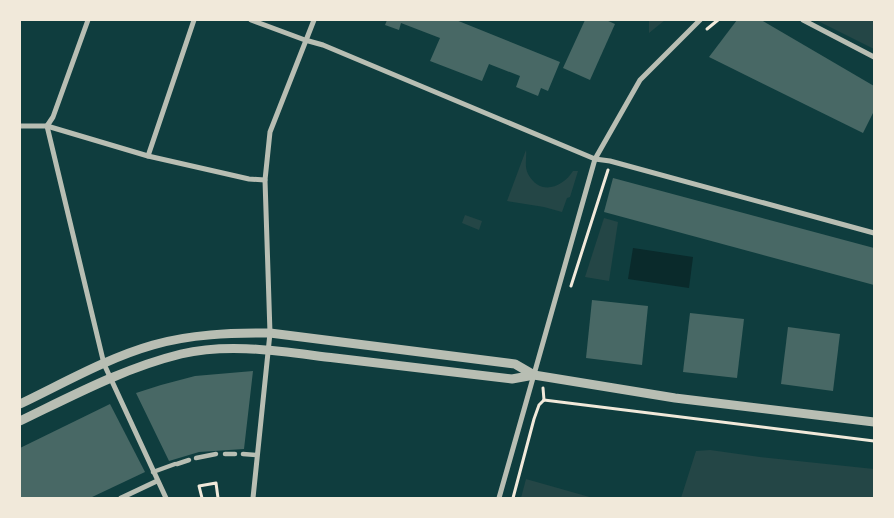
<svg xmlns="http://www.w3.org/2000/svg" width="894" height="518" viewBox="0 0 894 518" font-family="Inter,sans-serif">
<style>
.green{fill:#244646}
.water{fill:#0a2a2b}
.building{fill:#486865}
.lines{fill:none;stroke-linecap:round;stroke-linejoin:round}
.path{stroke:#f1e9da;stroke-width:3}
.pedestrian{stroke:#b8beb3;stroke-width:4.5}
.minor{stroke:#b8beb3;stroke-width:5}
.tertiary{stroke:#b8beb3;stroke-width:9}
</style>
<rect width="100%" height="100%" fill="#0f3d3e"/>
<g class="green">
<polygon points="649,20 665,20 649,33"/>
<polygon points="816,20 874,20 874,49"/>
<path d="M526,150C527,157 524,166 528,174C540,196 562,188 573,171H578L570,197L567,198L562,212L544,207L507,201Z"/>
<polygon points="465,215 482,221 479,230 462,223"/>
<polygon points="604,218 618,222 609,281 585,277"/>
<polygon points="710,450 760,457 874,469 874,498 681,498 696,451"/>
<polygon points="526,479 593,498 521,498"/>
</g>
<polygon class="water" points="633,248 693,257 689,288 628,279"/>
<g class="building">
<polygon points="387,20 456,20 560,62 548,91 541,88 538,96 516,87 520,76 489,64 482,81 430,61 440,38 401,23 399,30 385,25"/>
<polygon points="585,20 606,20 615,24 590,80 563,68"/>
<polygon points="737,20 761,20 874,86 874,111 863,133 709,57"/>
<polygon points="613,178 874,248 874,285 604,212"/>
<polygon points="592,300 648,306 642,365 586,358"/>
<polygon points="690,313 744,319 737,378 683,372"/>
<polygon points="788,327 840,334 833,391 781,384"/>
<polygon points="253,371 244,449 199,452 169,461 136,393 161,385 195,376"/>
<polygon points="110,404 145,472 90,498 20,498 20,448"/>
</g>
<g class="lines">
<g class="path">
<polyline points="707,29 718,20"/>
<polyline points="571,286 608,170"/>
<polyline points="543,388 544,400"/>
<polyline points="544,400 874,441"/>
<polyline points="202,498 199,486 216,483 218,498"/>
<polyline points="513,498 534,419 539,405 544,400"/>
</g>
<g class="pedestrian">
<polyline points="225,454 235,454"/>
<polyline points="243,454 257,455"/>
<polyline points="196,458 216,454"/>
<polyline points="177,464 189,460"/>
<polyline points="153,472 175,464"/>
</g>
<g class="minor">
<polyline points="251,20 305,40 323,45 595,159 610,161 874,233"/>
<polyline points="803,20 874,57"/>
<polyline points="20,126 47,126 148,156 249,179 265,180"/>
<polyline points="47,126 104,364 166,498"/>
<polyline points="47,126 53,117 88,20"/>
<polyline points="148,156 194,20"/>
<polyline points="121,498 157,481"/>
<polyline points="253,498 270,333 265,180 270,132 314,20"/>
<polyline points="499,498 595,159 640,80 700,20"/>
</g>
<g class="tertiary">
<path d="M20,404C62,384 107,358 153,345C191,334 230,333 270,333L515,364L534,375"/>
<path d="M20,421C72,396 124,368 181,354C231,342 284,352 335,358C394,365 453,372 512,379L534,375L675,398L874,422"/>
</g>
</g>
<rect width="894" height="518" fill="none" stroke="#f1e9da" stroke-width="42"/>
</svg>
